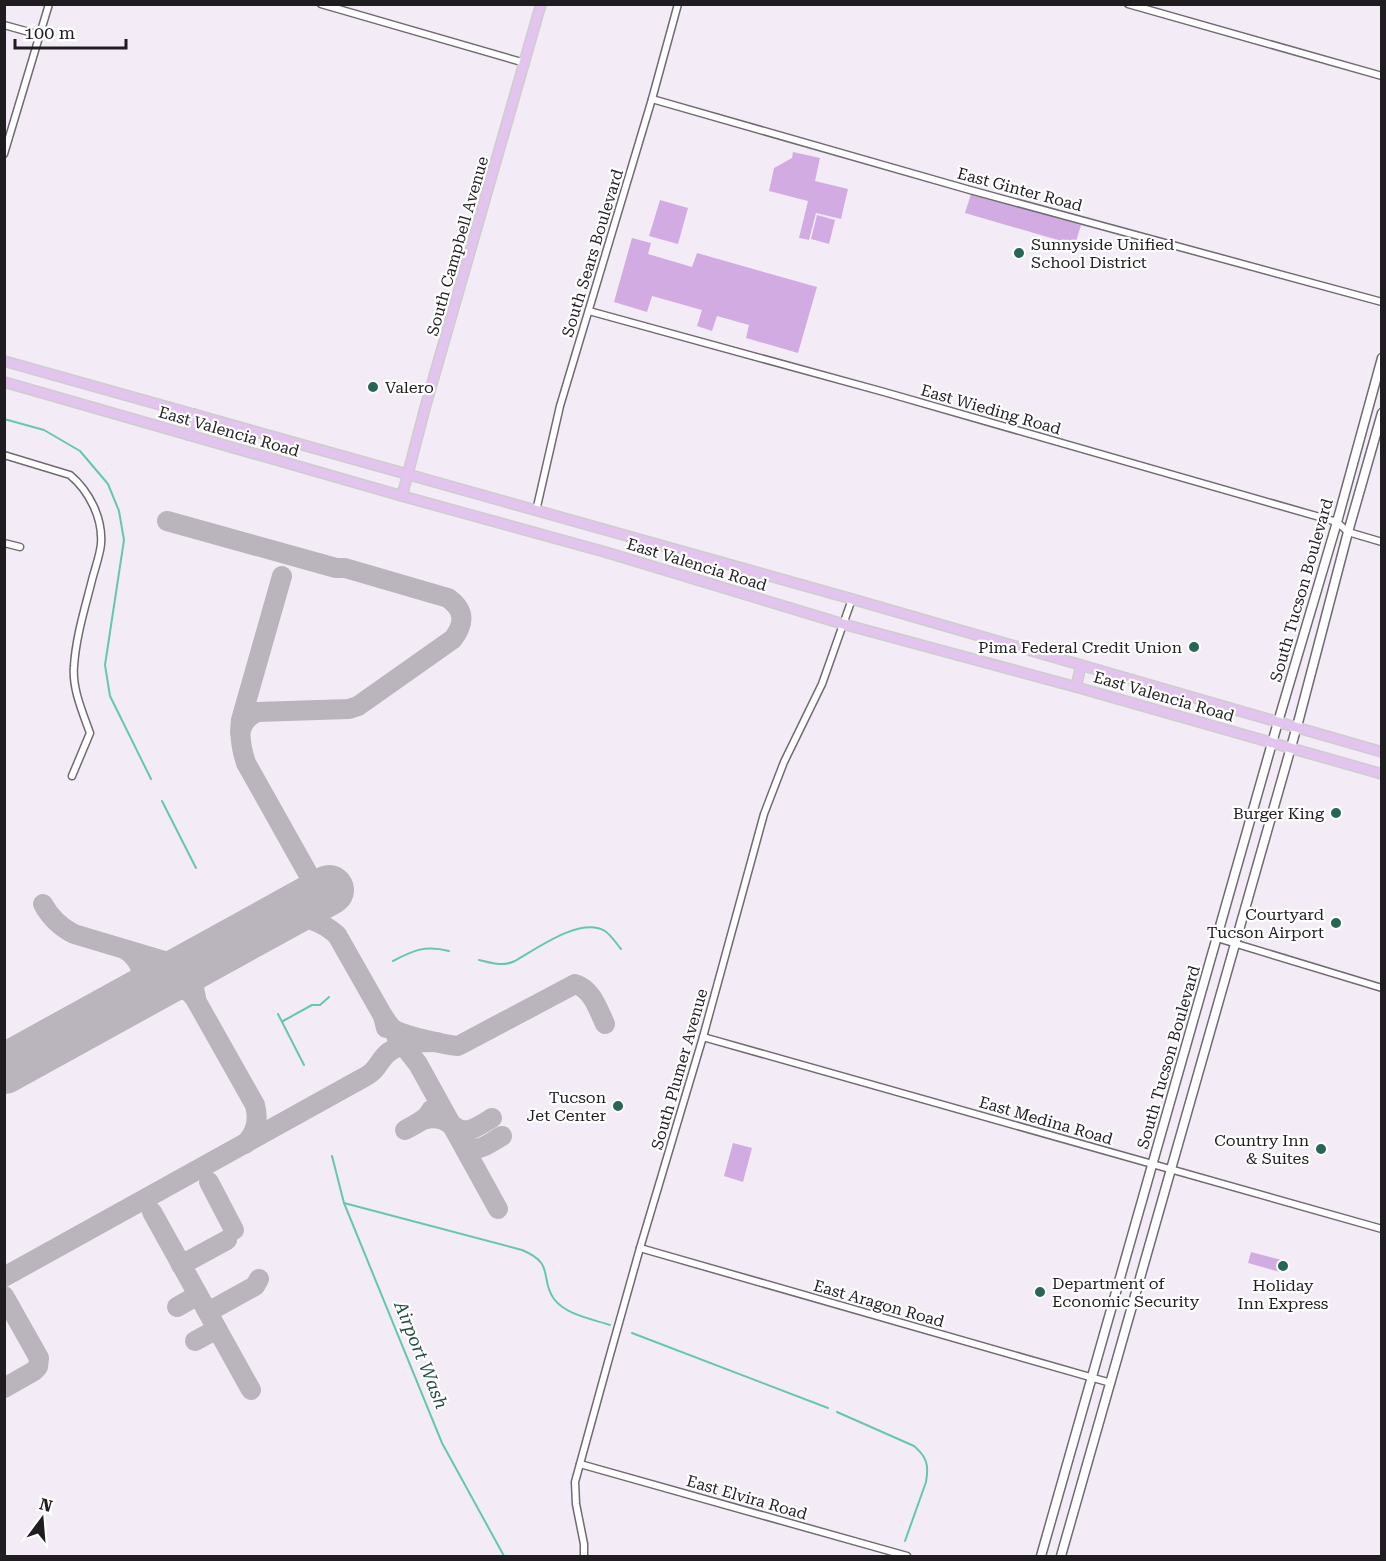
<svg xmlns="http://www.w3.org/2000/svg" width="1386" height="1561" viewBox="0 0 1386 1561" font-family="'Roboto Serif',serif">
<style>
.green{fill:#d3abe3}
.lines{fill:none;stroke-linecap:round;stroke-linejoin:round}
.stream{stroke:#65c8aa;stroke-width:2}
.taxiway{stroke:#bab4bc;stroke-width:20}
.runway{stroke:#bab4bc;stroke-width:50}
.minor-casing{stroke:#706a72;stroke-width:9}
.secondary-casing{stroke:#706a72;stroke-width:11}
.primary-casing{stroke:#cecdce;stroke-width:12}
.minor{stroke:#fff;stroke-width:6}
.secondary{stroke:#fff;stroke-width:8}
.primary{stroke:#e3c4ee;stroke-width:9}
.poi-dot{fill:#276654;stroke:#fff;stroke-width:2}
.labels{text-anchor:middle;stroke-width:4.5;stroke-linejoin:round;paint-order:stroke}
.street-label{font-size:16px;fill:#1f1d20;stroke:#fff}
.poi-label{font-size:16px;fill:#1f1d20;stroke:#fff;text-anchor:end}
.water-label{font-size:18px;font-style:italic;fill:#244f42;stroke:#fff}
</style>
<rect width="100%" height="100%" fill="#f3ecf6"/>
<g class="green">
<polygon points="793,152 820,158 815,181 848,189 841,219 816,213 809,240 799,238 808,201 769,191 774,168 792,158"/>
<polygon points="971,194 1081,225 1075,245 965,213"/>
<polygon points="660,200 688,208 678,244 649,236"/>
<polygon points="817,215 835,220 829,244 811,239"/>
<polygon points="632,238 651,243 648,254 692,267 697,253 817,287 798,353 746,338 749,325 717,316 712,331 697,326 702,310 652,296 647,312 614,302"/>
<polygon points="733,1143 752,1148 743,1182 724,1176"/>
<polygon points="1251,1252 1282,1260 1280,1272 1248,1263"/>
</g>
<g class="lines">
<g class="stream">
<polyline points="4,419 44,430 80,451 108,484 119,511 124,540 105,665 110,696 151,779"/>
<polyline points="162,801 196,868"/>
<path d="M479,960C492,963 502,967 515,961C536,949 581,916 605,931C611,935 616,943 621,949"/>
<path d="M393,961C414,950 425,945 449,951"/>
<polyline points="278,1014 304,1065"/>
<polyline points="283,1021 312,1005 320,1005 329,997"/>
<polyline points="332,1156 344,1203 442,1443 504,1556"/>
<path d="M344,1203L522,1250C556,1264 539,1278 554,1299C566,1315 592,1319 610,1325"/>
<polyline points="632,1333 828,1408"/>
<path d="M837,1412L914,1446C927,1457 929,1465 926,1482L905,1541"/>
</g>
<g class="taxiway">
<path d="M167,521L336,568H345L448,598C465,610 465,623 453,639L358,706L349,709L257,712C247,717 244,722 240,732"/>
<path d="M282,576L241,720C239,736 241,748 246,763L320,895"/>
<path d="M43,904C50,917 60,927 74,934L168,962L180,972L255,1105C259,1121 256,1132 245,1144"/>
<path d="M283,915C306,918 319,919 337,935L383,1016L386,1028"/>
<path d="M126,950C138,958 147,974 139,989C137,993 132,997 129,1000"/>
<path d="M153,987C169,985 183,984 194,997"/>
<path d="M196,997C191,982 197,970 205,958"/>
<path d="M383,1016C386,1020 389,1025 392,1028C400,1035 446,1045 458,1046L575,984C592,989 598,1009 605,1024"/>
<polyline points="396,1036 418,1064 498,1209"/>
<path d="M423,1120C449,1112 451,1133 469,1130C477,1128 485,1122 492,1118"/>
<path d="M405,1130C415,1124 427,1120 431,1110"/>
<path d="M462,1142C476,1156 488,1144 502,1136"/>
<polyline points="209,1182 234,1230"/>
<polyline points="152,1212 251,1390"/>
<polyline points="181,1265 227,1240"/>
<path d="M4,1277L361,1079C365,1077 370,1074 373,1071C379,1065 382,1057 389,1052C402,1042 422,1042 437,1042"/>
<polyline points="4,1296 39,1358 38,1367 34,1371 4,1388"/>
<polyline points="177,1307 198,1295"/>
<polyline points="208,1312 255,1286 259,1279"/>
<polyline points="195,1341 217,1329"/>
</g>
<polyline class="runway" points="4,1069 329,890"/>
<g class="minor-casing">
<g id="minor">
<polyline points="321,4 525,63"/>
<polyline points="1128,4 1382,76"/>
<polyline points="4,25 40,35"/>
<polyline points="652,99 970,190 1382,302"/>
<polyline points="4,154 49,4"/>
<polyline points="589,311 884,392 1337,522 1348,532 1382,542"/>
<path d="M4,455L70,475C89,491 103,518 101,544C100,555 95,568 92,580C85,608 76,636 74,666C72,688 82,711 90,733L72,776"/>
<polyline points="536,511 560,406 652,99 678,4"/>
<polyline points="4,543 20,547"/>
<polyline points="1217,938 1382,988"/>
<polyline points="703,1037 1382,1229"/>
<polyline points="640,1248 1111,1383"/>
<polyline points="580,1464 907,1556"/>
<polyline points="584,1556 584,1544 576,1504 575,1482 608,1362 640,1248 703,1037 764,814 784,762 822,684 852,599"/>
</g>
</g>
<g class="secondary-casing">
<g id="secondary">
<polyline points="1041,1556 1278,722 1337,522 1382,358"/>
<polyline points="1061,1556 1299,719 1348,532 1382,413"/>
</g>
</g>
<g class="primary-casing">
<g id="primary">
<polyline points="4,361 852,599 1382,752"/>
<polyline points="4,382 402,496 605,552 843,624 1076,687 1382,774"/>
<polyline points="188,435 194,414"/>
<polyline points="402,496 425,408 541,4"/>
<polyline points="1076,687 1081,665"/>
</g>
</g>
<use href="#minor" class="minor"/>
<use href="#secondary" class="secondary"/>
<use href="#primary" class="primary"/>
</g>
<g class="poi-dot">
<circle cx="1019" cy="253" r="6"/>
<circle cx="373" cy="387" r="6"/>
<circle cx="1194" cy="647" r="6"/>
<circle cx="1336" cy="813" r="6"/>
<circle cx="1336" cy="923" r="6"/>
<circle cx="618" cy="1106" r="6"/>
<circle cx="1321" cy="1149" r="6"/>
<circle cx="1283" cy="1266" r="6"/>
<circle cx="1040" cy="1292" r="6"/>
</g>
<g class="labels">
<g class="street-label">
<text transform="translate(1020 189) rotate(15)" y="6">East Ginter Road</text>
<text transform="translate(457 246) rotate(-74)" y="6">South Campbell Avenue</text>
<text transform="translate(592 253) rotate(-73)" y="6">South Sears Boulevard</text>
<text transform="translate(991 409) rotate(16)" y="6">East Wieding Road</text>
<text transform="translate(229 431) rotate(16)" y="6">East Valencia Road</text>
<text transform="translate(697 564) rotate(17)" y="6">East Valencia Road</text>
<text transform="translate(1301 590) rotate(-74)" y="6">South Tucson Boulevard</text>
<text transform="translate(1164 696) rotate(16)" y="6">East Valencia Road</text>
<text transform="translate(1168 1057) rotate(-74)" y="6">South Tucson Boulevard</text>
<text transform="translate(679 1069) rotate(-74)" y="6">South Plumer Avenue</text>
<text transform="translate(1046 1120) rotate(16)" y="6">East Medina Road</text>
<text transform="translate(879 1303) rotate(16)" y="6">East Aragon Road</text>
<text transform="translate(747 1497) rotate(16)" y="6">East Elvira Road</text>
</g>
<g class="poi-label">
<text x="1031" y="250" text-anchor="start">Sunnyside Unified<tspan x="1031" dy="18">School District</tspan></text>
<text x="385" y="393" text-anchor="start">Valero</text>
<text x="1182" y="653">Pima Federal Credit Union</text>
<text x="1324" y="819">Burger King</text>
<text x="1324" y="920">Courtyard<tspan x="1324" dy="18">Tucson Airport</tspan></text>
<text x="606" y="1103">Tucson<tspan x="606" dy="18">Jet Center</tspan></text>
<text x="1309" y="1146">Country Inn<tspan x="1309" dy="18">&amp; Suites</tspan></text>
<text x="1052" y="1289" text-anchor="start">Department of<tspan x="1052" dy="18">Economic Security</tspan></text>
<text x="1283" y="1291" text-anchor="middle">Holiday<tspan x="1283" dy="18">Inn Express</tspan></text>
</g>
<g class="water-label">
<text transform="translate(421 1355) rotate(68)" y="6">Airport Wash</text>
</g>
</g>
<rect width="1386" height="1561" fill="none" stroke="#1f1d20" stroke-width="12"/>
<g transform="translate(42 1519) rotate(16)" stroke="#ffffff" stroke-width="4.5" paint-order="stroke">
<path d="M0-4.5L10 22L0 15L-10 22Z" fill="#1f1d20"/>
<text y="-9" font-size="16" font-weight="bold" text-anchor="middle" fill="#1f1d20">N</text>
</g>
<path d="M15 39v9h111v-9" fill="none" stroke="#1f1d20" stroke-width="3"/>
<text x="24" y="39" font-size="18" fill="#1f1d20" stroke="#ffffff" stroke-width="4.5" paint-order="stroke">100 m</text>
</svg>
